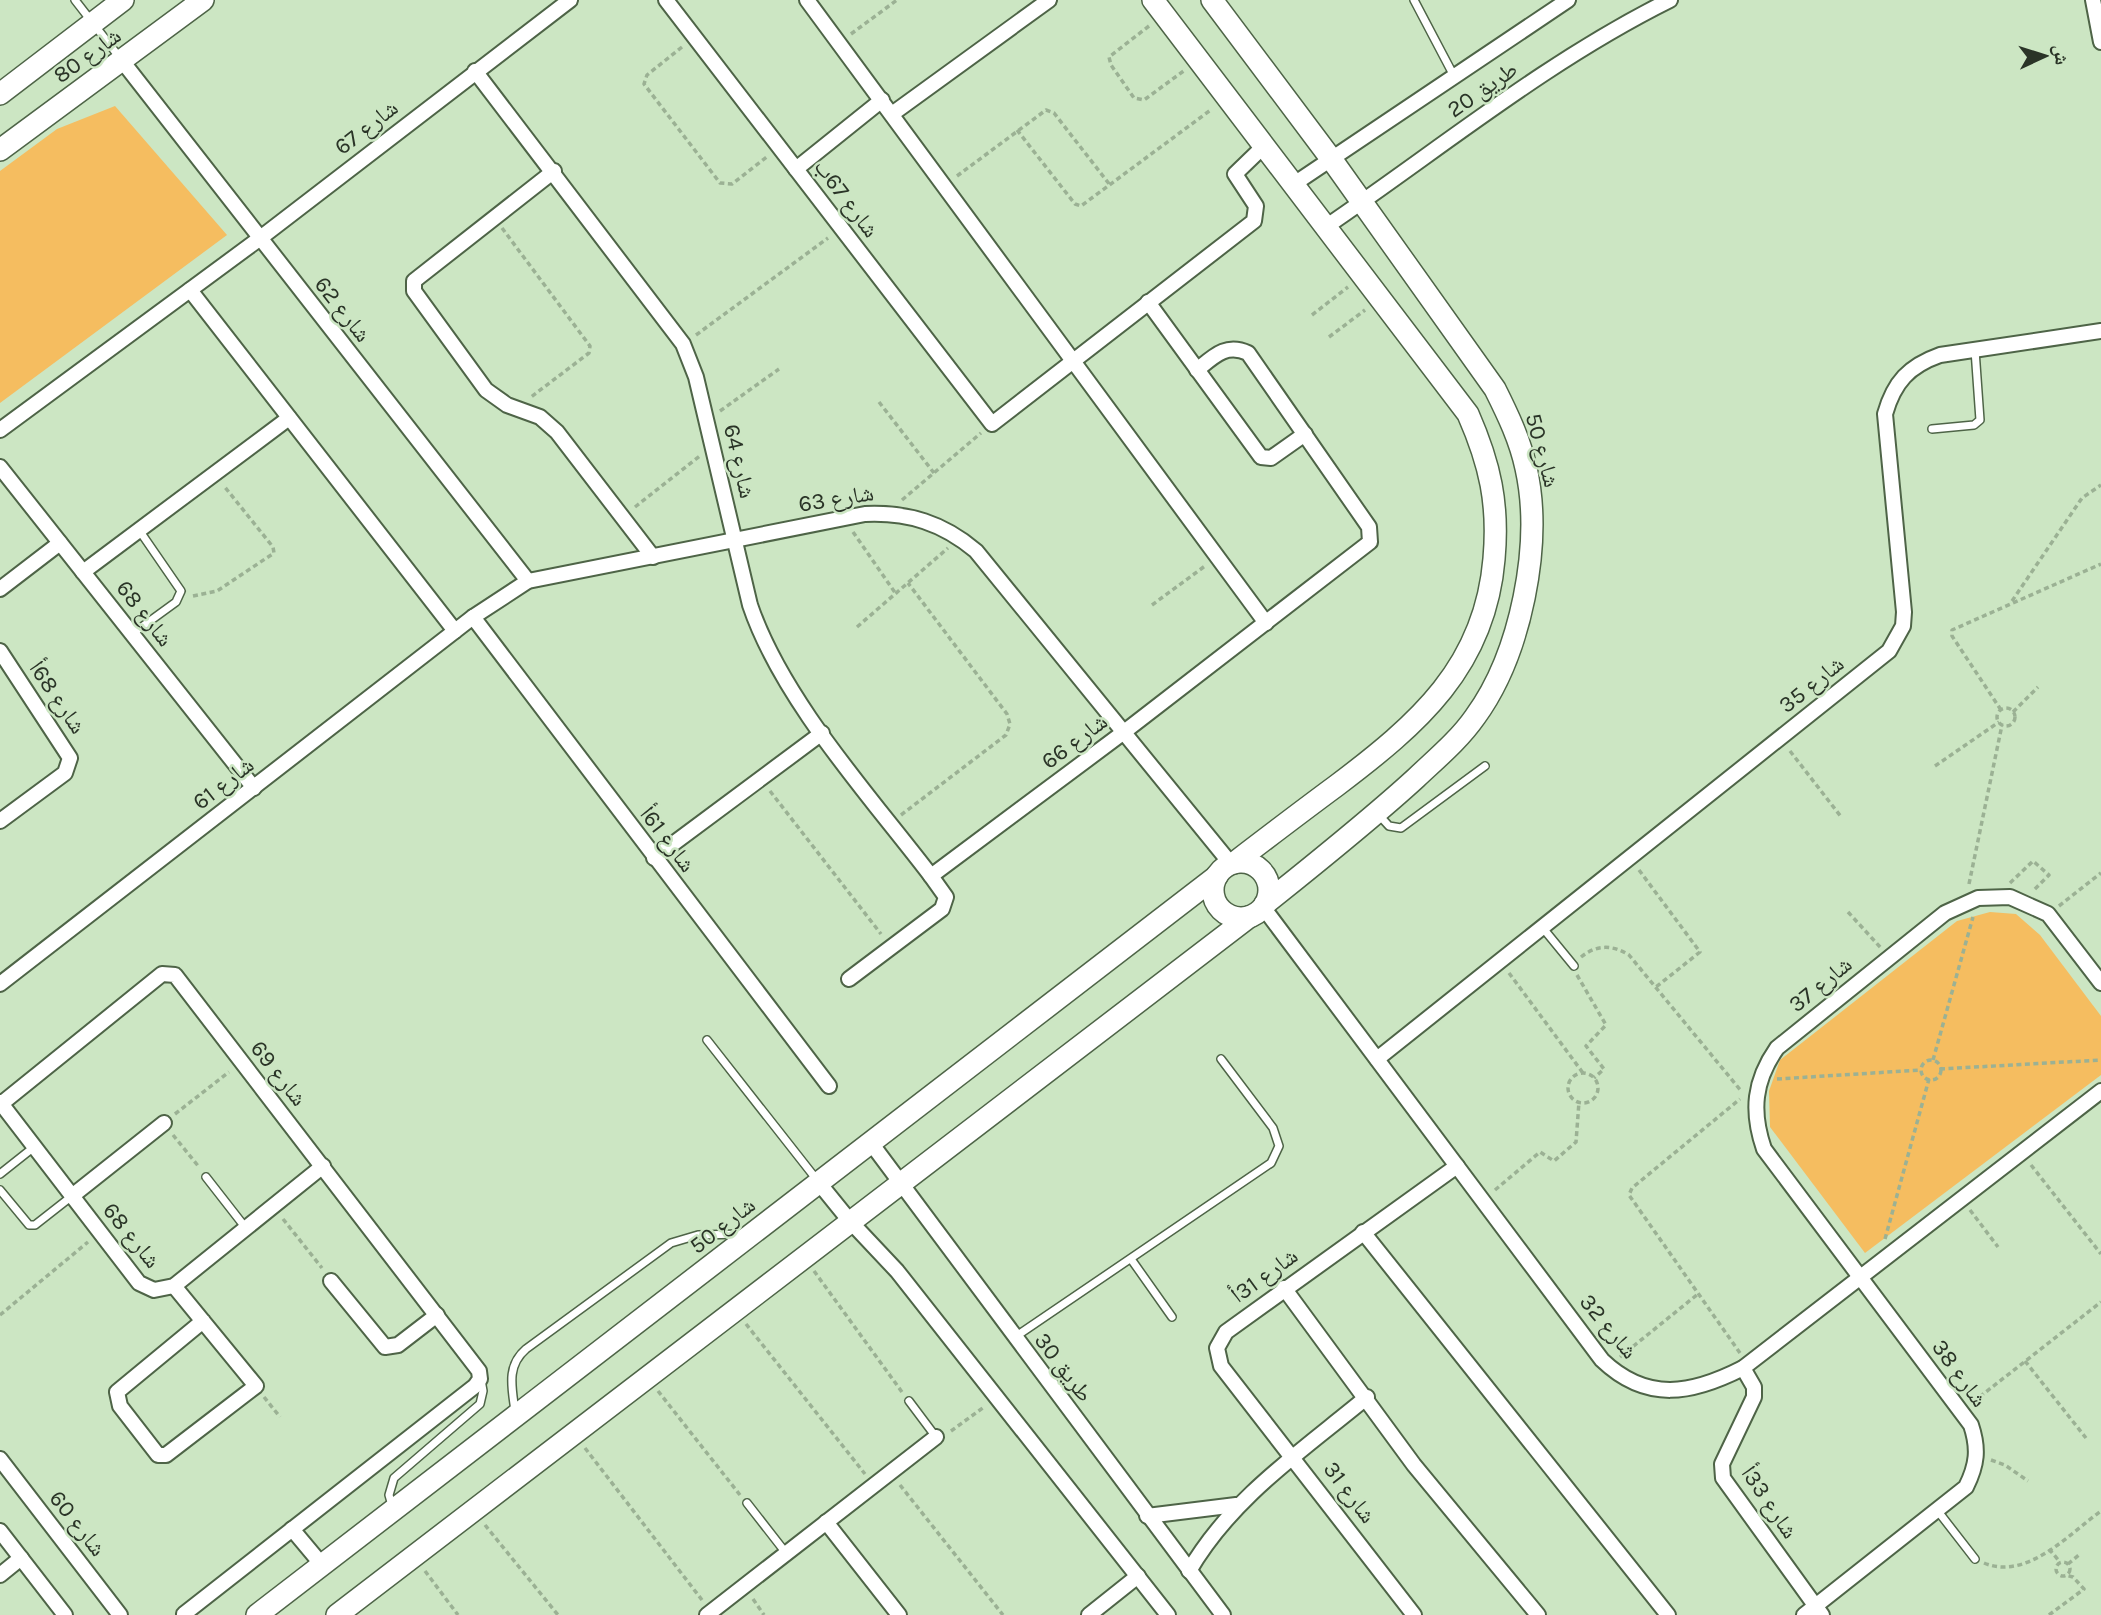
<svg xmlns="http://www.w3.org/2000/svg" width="2101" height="1615" viewBox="0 0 2101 1615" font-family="Karla,'Noto Naskh Arabic',sans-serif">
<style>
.green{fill:#f5bd60}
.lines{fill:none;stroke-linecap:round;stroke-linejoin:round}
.lane-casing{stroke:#4e6447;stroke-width:10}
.street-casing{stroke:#4e6447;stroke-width:18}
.secondary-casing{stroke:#4e6447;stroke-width:24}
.path{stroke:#9bb194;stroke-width:3.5;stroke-dasharray:5 3.5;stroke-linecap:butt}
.lane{stroke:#fff;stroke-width:7}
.street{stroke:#fff;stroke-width:14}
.secondary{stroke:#fff;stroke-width:21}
.labels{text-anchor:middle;stroke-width:5;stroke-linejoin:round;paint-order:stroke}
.street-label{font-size:23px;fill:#2a3427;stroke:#cce6c3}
</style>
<rect width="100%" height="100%" fill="#cce6c3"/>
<g class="green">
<polygon points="115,106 227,235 0,403 0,171 57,129"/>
<polygon points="1990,912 2016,914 2040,935 2101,1016 2101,1075 1865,1253 1770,1127 1769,1091 1780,1060 1957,921"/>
</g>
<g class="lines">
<g class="lane-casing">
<g id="lane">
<polyline points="75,0 120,58"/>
<polyline points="1414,0 1454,76"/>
<polyline points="1932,429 1974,425 1980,420 1975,350"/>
<polyline points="132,634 176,602 181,591 139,530"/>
<polyline points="1378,814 1389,826 1401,828 1485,766"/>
<polyline points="1542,927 1574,966"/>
<polyline points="707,1040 817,1180"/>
<polyline points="0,1174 34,1147"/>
<polyline points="206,1177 245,1227"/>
<polyline points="0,1190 29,1225 35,1225 72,1196"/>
<polyline points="1131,1259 1172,1317"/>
<polyline points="1015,1337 1271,1163 1279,1146 1273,1128 1221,1059"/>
<polyline points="909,1401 936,1437"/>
<path d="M515,1411C512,1388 506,1366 526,1349L671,1243L698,1235L742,1234"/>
<polyline points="747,1503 786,1553"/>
<polyline points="393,1509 389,1495 394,1478 480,1404 483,1391 481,1380"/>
<polyline points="1937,1510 1975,1559"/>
</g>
</g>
<g class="street-casing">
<g id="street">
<polyline points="666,0 992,424 1254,221 1256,206 1235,174 1265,145"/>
<polyline points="807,0 1266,623"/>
<polyline points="2093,0 2101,42"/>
<polyline points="123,62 528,581"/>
<path d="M475,71L683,344L696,377L750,605C782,700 870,796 931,876"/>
<polyline points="892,114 1049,0"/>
<polyline points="796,169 882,100"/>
<polyline points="554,171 419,277 414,281 414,291 486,390 507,405 540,417 557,432 653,557"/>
<polyline points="1294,184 1568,0"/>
<path d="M1327,226C1440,149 1547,61 1670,0"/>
<polyline points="190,290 455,631"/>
<polyline points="1148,302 1261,457 1271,458 1305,434"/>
<polyline points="0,430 259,239 570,0"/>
<polyline points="0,467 254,788"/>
<polyline points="83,572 289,418"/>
<polyline points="0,589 60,543"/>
<polyline points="473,617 829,1086"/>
<polyline points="0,651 70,758 65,773 0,821"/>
<polyline points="654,858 822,733"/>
<path d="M1263,907L1602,1360C1647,1403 1692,1394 1743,1368L2101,1091"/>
<path d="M849,979L942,909L946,897L931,876L1124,732L1370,542L1369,527L1248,353C1226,343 1214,356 1197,370"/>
<path d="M0,984L473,617L528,581L865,514C908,512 943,523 976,551L1231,864"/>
<path d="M1377,1059L1889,651L1903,626L1904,612L1885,414C1894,382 1909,366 1940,355L2101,331"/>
<polyline points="0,1102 139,1283 154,1290 174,1286 323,1166"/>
<polyline points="1,1104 162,974 175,975 479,1371 480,1379 475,1386 184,1614"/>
<polyline points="871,1143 1223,1615"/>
<polyline points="819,1183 849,1220 897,1271 1168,1615"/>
<polyline points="72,1196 164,1123"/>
<polyline points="1363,1232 1668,1615"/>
<polyline points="331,1281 385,1347 398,1345 437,1315"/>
<polyline points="174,1286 256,1386 166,1455 158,1455 120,1406 117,1392 203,1321"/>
<polyline points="1284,1288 1414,1465 1538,1615"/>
<polyline points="1743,1368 1754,1387 1754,1397 1722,1464 1723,1478 1822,1615"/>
<polyline points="0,1459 120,1615"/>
<polyline points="1147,1516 1236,1505"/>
<polyline points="826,1522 899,1615"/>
<polyline points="292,1529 323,1566"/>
<polyline points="0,1531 65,1615"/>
<path d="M1189,1571C1232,1497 1302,1451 1367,1397"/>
<polyline points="0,1575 21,1558"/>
<polyline points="707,1615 936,1437"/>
<polyline points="1089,1615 1138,1576"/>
<polyline points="1414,1615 1221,1366 1217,1348 1226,1332 1457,1166"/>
<path d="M1804,1615L1966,1487C1977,1465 1979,1449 1971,1425L1764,1149C1751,1111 1754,1081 1777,1048L1945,913L1978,898L2010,897L2048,914L2101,983"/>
</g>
</g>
<g class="secondary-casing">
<g id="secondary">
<path d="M1153,0L1468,414C1490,464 1499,504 1494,559C1485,667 1418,724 1336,786C1302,811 1268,837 1234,863"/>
<path d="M1212,0L1332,160L1495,389C1508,415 1520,440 1526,468C1543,544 1521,654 1475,717C1459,740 1436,759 1416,778C1368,822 1316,863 1265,904"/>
<polyline points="0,94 123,0"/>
<polyline points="0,150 203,0"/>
<circle cx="1241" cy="890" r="28"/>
<polyline points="257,1615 1217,876"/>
<polyline points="337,1615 1249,917"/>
</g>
</g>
<g class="path">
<polyline points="1149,26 1109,57 1111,65 1134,98 1144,100 1185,70"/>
<polyline points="851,34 897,0"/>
<polyline points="682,47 647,75 644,84 720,183 732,184 768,156"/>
<polyline points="1017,130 1075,204 1081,206 1212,109"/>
<polyline points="957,176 1046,110 1054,113 1110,185"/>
<polyline points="502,228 590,346 589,353 531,397"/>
<polyline points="1312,315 1348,287"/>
<polyline points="696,335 828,238"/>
<polyline points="1329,337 1365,310"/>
<polyline points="879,402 934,473"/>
<polyline points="720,411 779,369"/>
<polyline points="902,500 981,433"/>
<polyline points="635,507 701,455"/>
<polyline points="853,532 896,594"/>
<polyline points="193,596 217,591 274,553 273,547 224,486"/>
<polyline points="2012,601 2082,498 2101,485"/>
<polyline points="1152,605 1205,566"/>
<polyline points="857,627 948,548"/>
<circle cx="2006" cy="717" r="9"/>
<polyline points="2001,710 1952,636 1952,630 2101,564"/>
<polyline points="2013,712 2038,687"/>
<polyline points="1790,751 1842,818"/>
<polyline points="1935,766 1999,722"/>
<polyline points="770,791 881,934"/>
<polyline points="901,815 1006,735 1010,724 1007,714 908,583"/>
<polyline points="1639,870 1700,952 1656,987"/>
<polyline points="2010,883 2033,861 2049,875 2034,890"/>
<polyline points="1969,884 2002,725"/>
<polyline points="2059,906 2101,873"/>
<polyline points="1848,912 1881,948"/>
<path d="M1581,957C1597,944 1613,945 1629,955L1742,1092"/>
<polyline points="1509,973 1583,1073"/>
<polyline points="1577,975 1606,1025 1586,1046 1604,1069 1594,1078"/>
<polyline points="1933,1060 1973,917"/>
<circle cx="1931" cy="1070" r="10"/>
<polyline points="1940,1069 2101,1060"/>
<circle cx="1583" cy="1088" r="15"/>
<polyline points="1777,1079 1921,1070"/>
<polyline points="175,1114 229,1072"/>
<polyline points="173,1135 199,1167"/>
<polyline points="2031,1165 2101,1254"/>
<polyline points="1495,1190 1540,1152 1554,1161 1576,1142 1579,1102"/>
<polyline points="1970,1210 1998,1247"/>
<polyline points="283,1219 322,1268"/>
<polyline points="1885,1239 1929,1079"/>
<polyline points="814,1271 902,1392"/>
<polyline points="0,1315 88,1242"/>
<polyline points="746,1324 865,1474"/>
<polyline points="1740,1353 1629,1195 1632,1188 1740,1099"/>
<polyline points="1620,1357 1698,1294"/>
<polyline points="2025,1361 2086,1438"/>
<polyline points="658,1391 740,1495"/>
<polyline points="264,1397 280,1417"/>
<polyline points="1973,1402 2101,1302"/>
<polyline points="951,1431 984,1407"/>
<polyline points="585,1448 702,1600"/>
<polyline points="1991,1460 2005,1465 2028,1481"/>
<polyline points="900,1485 1003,1615"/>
<polyline points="485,1525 558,1615"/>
<polyline points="2049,1549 2060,1562"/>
<circle cx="2063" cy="1569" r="7"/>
<path d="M1984,1563C2027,1581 2069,1534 2101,1511"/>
<polyline points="2068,1564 2080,1554"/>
<polyline points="425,1571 458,1615"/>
<polyline points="753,1599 764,1615"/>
<polyline points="2049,1615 2084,1589 2073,1577 2065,1575"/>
</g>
<use href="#lane" class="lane"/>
<use href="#street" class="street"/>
<use href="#secondary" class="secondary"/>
</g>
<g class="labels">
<g class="street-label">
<text transform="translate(87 55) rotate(-36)" y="8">شارع 80</text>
<text transform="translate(1482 89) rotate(-35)" y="8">طريق 20</text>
<text transform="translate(366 127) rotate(-38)" y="8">شارع 67</text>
<text transform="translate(847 198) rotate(53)" y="8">شارع 67ب</text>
<text transform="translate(343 309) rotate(52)" y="8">شارع 62</text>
<text transform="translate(1543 450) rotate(75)" y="8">شارع 50</text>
<text transform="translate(740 461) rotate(77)" y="8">شارع 64</text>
<text transform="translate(836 498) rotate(-9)" y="8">شارع 63</text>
<text transform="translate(145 613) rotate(52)" y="8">شارع 68</text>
<text transform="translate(1811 684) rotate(-39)" y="8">شارع 35</text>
<text transform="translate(58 697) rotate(56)" y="8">شارع 68أ</text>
<text transform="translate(1074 741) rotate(-37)" y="8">شارع 66</text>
<text transform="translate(223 783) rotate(-38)" y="8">شارع 61</text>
<text transform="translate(668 839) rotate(53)" y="8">شارع 61أ</text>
<text transform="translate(1820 984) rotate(-39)" y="8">شارع 37</text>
<text transform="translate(279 1073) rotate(52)" y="8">شارع 69</text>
<text transform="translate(722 1225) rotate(-38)" y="8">شارع 50</text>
<text transform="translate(132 1235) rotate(51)" y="8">شارع 68</text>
<text transform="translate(1264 1275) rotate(-36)" y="8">شارع 31أ</text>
<text transform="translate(1609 1326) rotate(50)" y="8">شارع 32</text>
<text transform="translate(1064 1367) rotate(53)" y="8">طريق 30</text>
<text transform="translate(1960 1373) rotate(54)" y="8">شارع 38</text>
<text transform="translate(1350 1492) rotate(53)" y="8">شارع 31</text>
<text transform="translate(1770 1502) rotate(56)" y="8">شارع 33أ</text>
<text transform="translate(78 1523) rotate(52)" y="8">شارع 60</text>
</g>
</g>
<g transform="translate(2045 56) rotate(86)" stroke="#cce6c3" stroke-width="5" paint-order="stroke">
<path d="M0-5L12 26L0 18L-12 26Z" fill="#2a3427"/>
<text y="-10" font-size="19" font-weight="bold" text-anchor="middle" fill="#2a3427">ش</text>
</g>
</svg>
